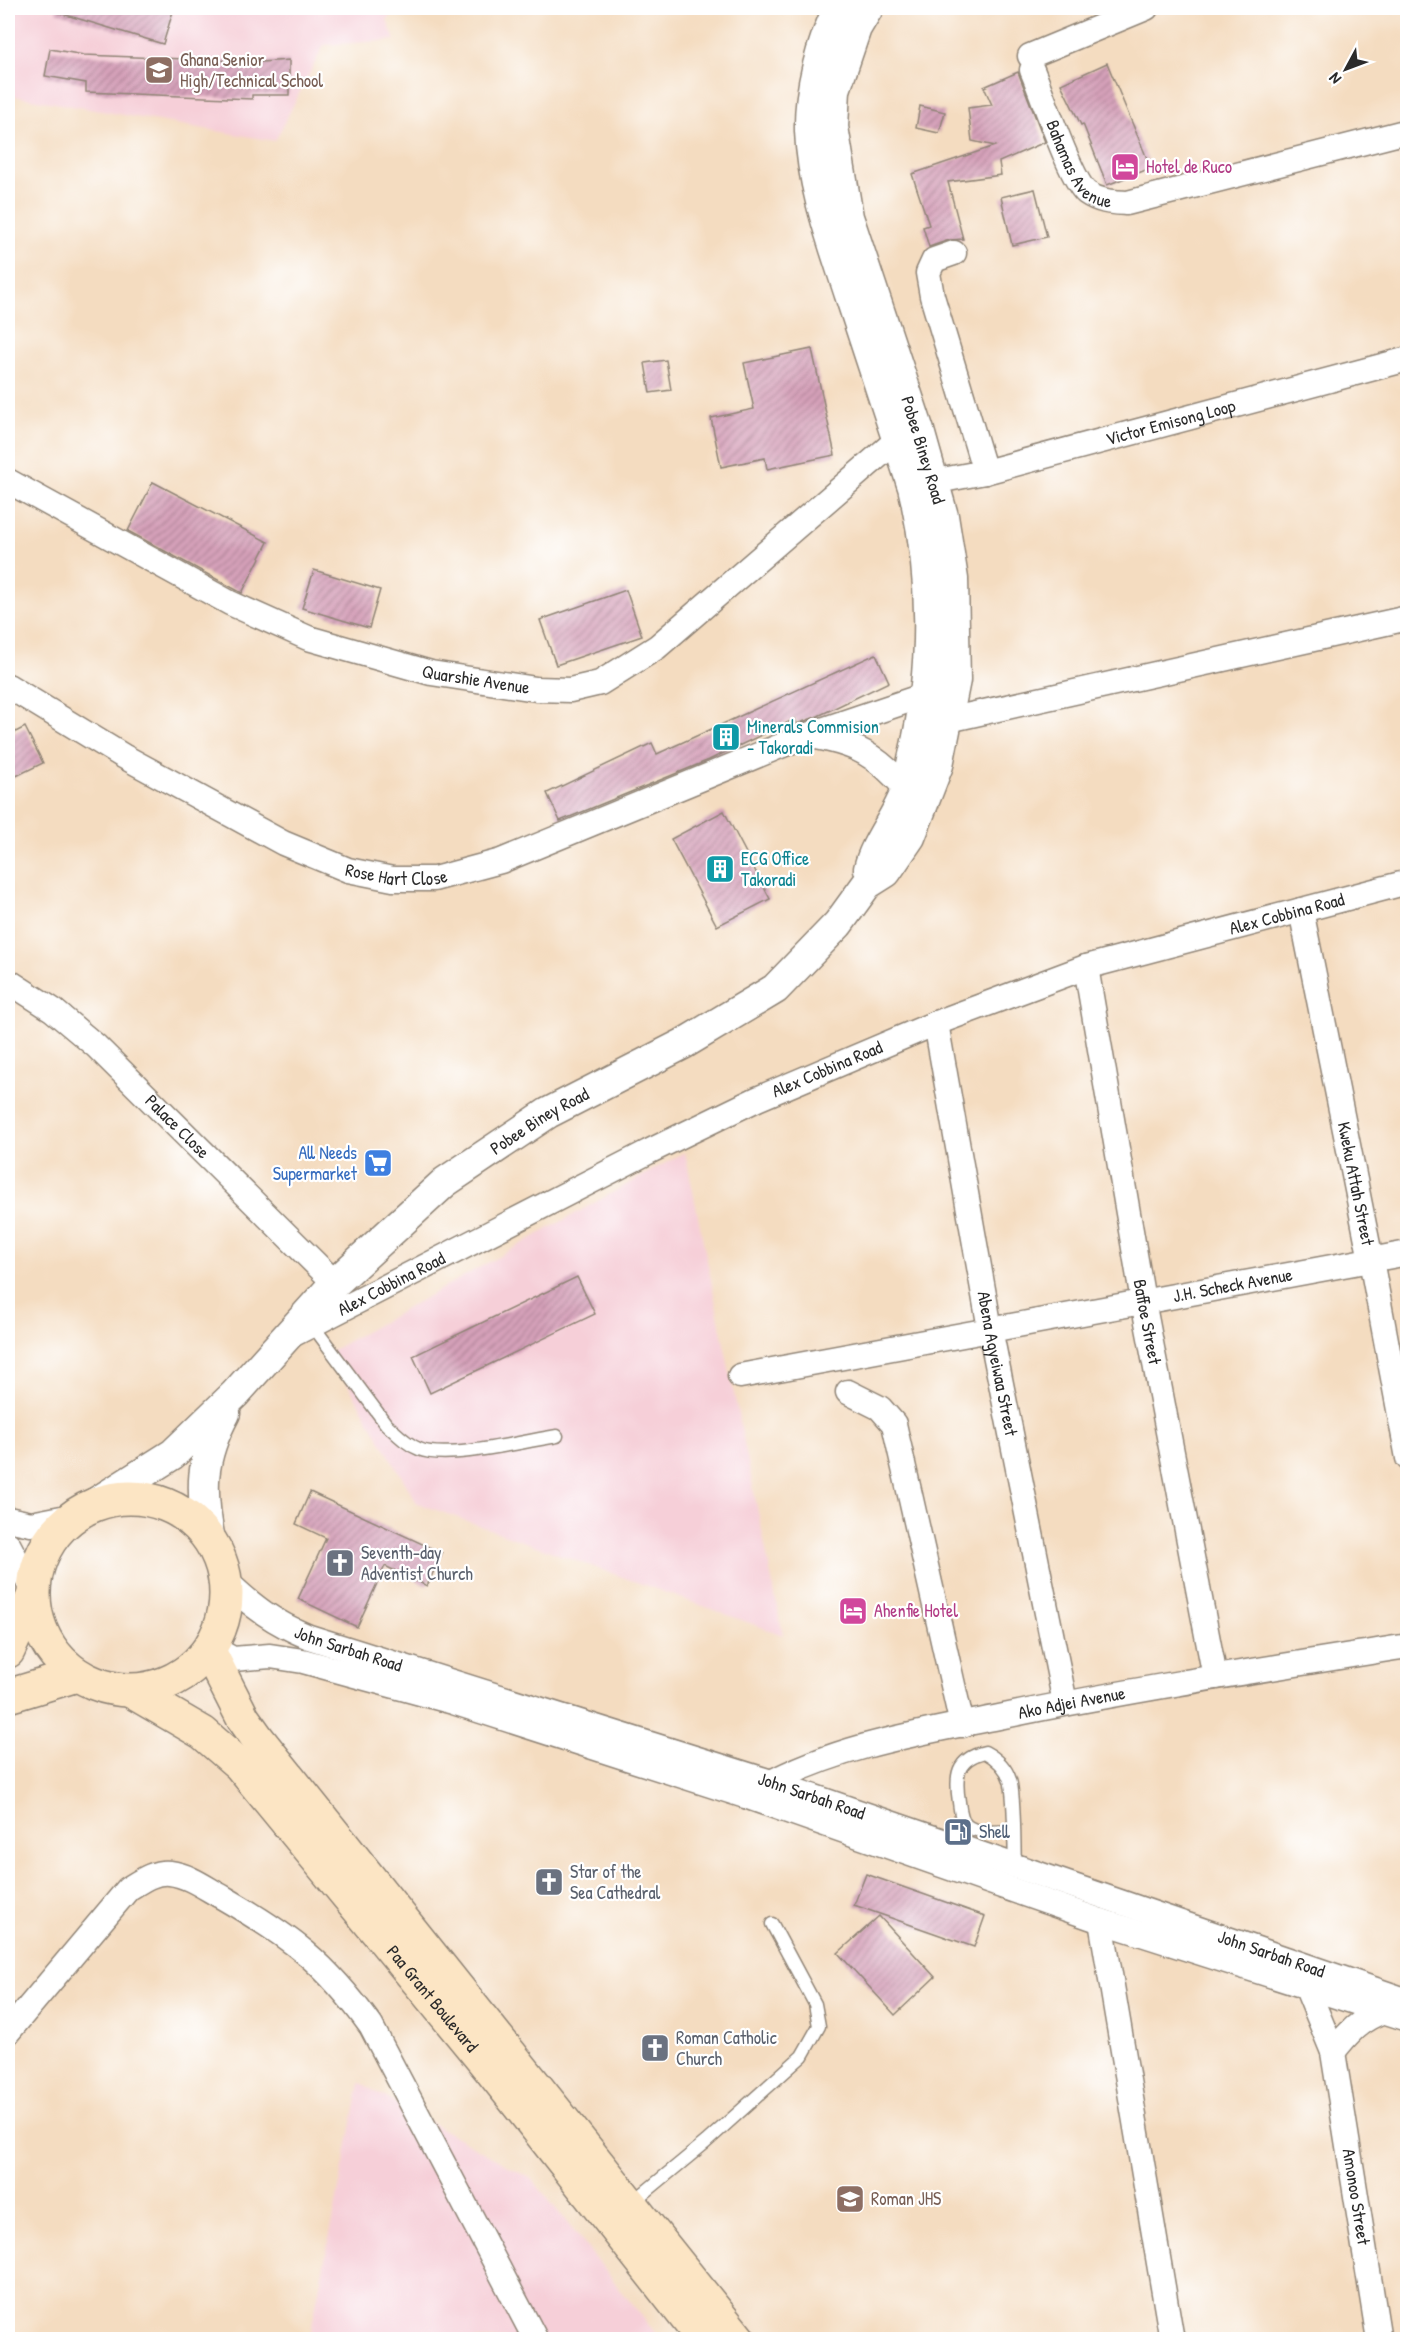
<svg xmlns="http://www.w3.org/2000/svg" width="1415" height="2347" viewBox="0 0 1415 2347" font-family="'Patrick Hand',sans-serif">
<style>
.built{fill:#f6cfd8}
.building{fill:url(#building-hatch)}
.lines{fill:none;stroke-linecap:round;stroke-linejoin:round}
.service-casing{stroke:#908476;stroke-width:15}
.minor-casing{stroke:#908476;stroke-width:27}
.tertiary-casing{stroke:#908476;stroke-width:33}
.secondary-casing{stroke:#908476;stroke-width:36}
.service{stroke:#fff;stroke-width:12}
.minor{stroke:#fff;stroke-width:24}
.tertiary{stroke:#fff;stroke-width:30}
.secondary{stroke:#fce5c4;stroke-width:33}
.labels{text-anchor:middle;stroke-width:4.5;stroke-linejoin:round;paint-order:stroke}
.education-label{font-size:18px;fill:#785e54;stroke:#fff;text-anchor:start}
.street-label{font-size:18px;fill:#2b2b2b;stroke:#fff}
.hotel-label{font-size:18px;fill:#b23c85;stroke:#fff;text-anchor:start}
.culture-label{font-size:18px;fill:#0d838f;stroke:#fff;text-anchor:start}
.shop-label{font-size:18px;fill:#366cbe;stroke:#fff;text-anchor:end}
.worship-label{font-size:18px;fill:#5b616d;stroke:#fff;text-anchor:start}
.service-label{font-size:18px;fill:#4e5e75;stroke:#fff;text-anchor:start}
</style>
<defs>
<pattern id="building-hatch" width="6" height="6" patternUnits="userSpaceOnUse" patternTransform="scale(1.5)"><rect width="6" height="6" fill="#d6a1ba"/><path d="M-1 1l2-2M0 6l6-6M5 7l2-2" fill="none" stroke="#ae8397"/></pattern>
</defs>
<rect width="100%" height="100%" fill="#fff"/>
<filter id="ink" filterUnits="userSpaceOnUse"><feTurbulence type="fractalNoise" baseFrequency=".0167" numOctaves="2"/><feDisplacementMap in="SourceGraphic" scale="12" xChannelSelector="R" yChannelSelector="G"/><feConvolveMatrix kernelMatrix="1 2 1 2 8 2 1 2 1" color-interpolation-filters="sRGB"/></filter>
<filter id="wash" filterUnits="userSpaceOnUse"><feTurbulence type="fractalNoise" baseFrequency=".008" numOctaves="4" result="noise"/><feDisplacementMap in="SourceGraphic" scale="24" xChannelSelector="R" yChannelSelector="G"/><feGaussianBlur stdDeviation="1.35" result="paint"/><feColorMatrix in="noise" values="0 0 0 0 0 0 0 0 0 0 0 0 0 0 0 0 0 1.4 0 .05"/><feComposite in="paint" operator="in"/></filter>
<g filter="url(#wash)">
<rect width="100%" height="100%" fill="#f4dcc0"/>
<g class="built">
<polygon points="8,8 397,8 387,20 395,40 324,45 275,141 8,95"/>
<polygon points="685,1152 783,1635 417,1503 329,1352"/>
<polygon points="360,2083 533,2180 660,2339 309,2340"/>
</g>
<g id="blocks">
<g class="building">
<polygon points="57,8 174,8 163,44 56,12"/>
<polygon points="50,49 84,55 261,62 289,60 289,95 252,95 252,99 86,92 86,83 45,76"/>
<polygon points="1107,63 1151,168 1107,185 1083,124 1081,125 1061,84"/>
<polygon points="1018,72 1045,142 999,162 1001,175 948,182 963,239 949,240 929,247 923,227 929,225 912,174 995,146 972,141 968,108 992,105 984,87"/>
<polygon points="920,106 945,112 939,133 916,128"/>
<polygon points="1035,189 1047,237 1012,245 1001,197"/>
<polygon points="812,349 835,455 767,469 765,458 721,467 711,418 754,409 744,363"/>
<polygon points="666,360 671,390 650,393 645,363"/>
<polygon points="153,482 268,542 242,593 128,531"/>
<polygon points="314,570 380,590 369,628 302,608"/>
<polygon points="626,590 642,636 556,665 540,620"/>
<polygon points="876,654 889,682 818,716 797,724 795,719 709,760 560,821 547,793 652,743 657,754"/>
<polygon points="25,727 43,763 8,780 8,736"/>
<polygon points="724,811 770,899 717,926 671,839"/>
<polygon points="577,1277 595,1314 430,1393 413,1356"/>
<polygon points="310,1492 442,1553 427,1586 385,1566 357,1627 298,1599 326,1538 296,1524"/>
<polygon points="866,1874 985,1916 974,1947 854,1905"/>
<polygon points="879,1916 935,1977 895,2015 838,1953"/>
</g>
</g>
</g>
<g filter="url(#ink)">
<use href="#blocks" fill-opacity="0" stroke="#908476" stroke-width="1.5"/>
<g class="lines">
<g class="service-casing">
<g id="service">
<path d="M313,1326L386,1424C396,1433 406,1444 419,1449C446,1461 525,1441 557,1436"/>
<path d="M1013,1831C999,1831 978,1835 966,1825C961,1819 960,1810 959,1802C955,1776 956,1759 985,1752C996,1758 1006,1767 1010,1780C1015,1795 1014,1848 1015,1867"/>
<polyline points="632,2203 706,2142 802,2056 819,2026 815,2004 772,1924"/>
</g>
</g>
<g class="minor-casing">
<g id="minor">
<polyline points="1030,56 1146,8"/>
<path id="s1" d="M1032,70C1042,93 1071,181 1087,193C1100,202 1112,202 1127,203L1408,131"/>
<polyline points="954,253 934,260 928,273 932,296 985,472"/>
<path id="s2" d="M8,481L230,603L308,638L431,673L536,689L570,690L600,683L657,647L898,439"/>
<path id="s3" d="M932,482L985,472L1408,359"/>
<path id="s4" d="M8,686L123,756L283,843L348,870L393,879H434L501,861L807,735L925,695"/>
<polyline points="948,720 1408,618"/>
<path d="M809,736C855,743 877,755 907,790"/>
<path id="s5" d="M1301,910L1371,1260L1408,1458"/>
<path id="s6" d="M1086,967L1143,1301L1215,1677"/>
<path id="s7" d="M8,981L53,1010L96,1046L335,1283"/>
<path id="s8" d="M936,1023L990,1329L1065,1703"/>
<path id="s9" d="M290,1336L648,1152L757,1099L936,1023L1086,967L1408,882"/>
<path id="s10" d="M740,1376L1408,1253"/>
<polyline points="848,1392 880,1408 894,1424 962,1725"/>
<polyline points="8,1519 31,1524 72,1516"/>
<polyline points="8,1544 33,1591"/>
<path id="s11" d="M226,1581C253,1607 273,1622 309,1637L771,1782L1408,2001"/>
<polyline points="211,1647 233,1659 270,1656 303,1661 453,1702 745,1796 1101,1921 1408,2019"/>
<path id="s12" d="M764,1786C837,1746 919,1733 999,1717C1134,1689 1271,1668 1408,1646"/>
<polyline points="1101,1921 1172,2340"/>
<path id="s13" d="M1306,1986L1333,2052L1379,2340"/>
<path d="M8,2032L128,1889C141,1881 154,1871 170,1873C189,1875 207,1889 224,1898C291,1937 325,1962 371,2026L536,2340"/>
<path d="M1333,2052C1348,2033 1360,2019 1384,2011"/>
</g>
</g>
<g class="tertiary-casing">
<g id="tertiary">
<path d="M839,8C821,44 809,90 810,131C812,187 833,242 850,295C871,359 892,423 913,487C934,574 935,667 914,755C911,767 910,779 906,791C898,816 874,844 869,869"/>
<path id="s14" d="M94,1504L173,1454L235,1394L335,1283L445,1182L548,1113L683,1044L775,989L838,924L867,884L886,872L910,837L938,765L955,680L953,579L943,516L919,431L848,217L833,127L835,90L856,28L868,8"/>
<path d="M210,1540C200,1490 200,1459 225,1413"/>
</g>
</g>
<g class="secondary-casing">
<g id="secondary">
<circle cx="130" cy="1594" r="96"/>
<polyline points="8,1651 33,1597"/>
<polyline points="209,1651 243,1718 258,1739 739,2340"/>
<path id="s15" d="M131,1691L203,1733L240,1765L491,2070L704,2340"/>
<polyline points="8,1696 77,1675"/>
</g>
</g>
<use href="#service" class="service"/>
<use href="#minor" class="minor"/>
<use href="#tertiary" class="tertiary"/>
<use href="#secondary" class="secondary"/>
</g>
</g>
<defs>
<g id="school-square" transform="scale(1.5)"><rect x="-9" y="-9" width="18" height="18" rx="4" fill="#8d6e63" stroke="#fff"/><path d="M0-5L7-2L0 1L-7-2ZM-4 1L0 2.5L4 1V4Q0 6-4 4Z" fill="#fff"/></g>
<g id="hotel-square" transform="scale(1.5)"><rect x="-9" y="-9" width="18" height="18" rx="4" fill="#d1479c" stroke="#fff"/><path d="M-6-4.5h1.5V1H6V5H4.5V3h-9V5H-6ZM-4 0a1.8 1.8 0 1 1 3.6 0ZM.5 0V-2.5h3Q6-2.5 6 0Z" fill="#fff"/></g>
<g id="building-square" transform="scale(1.5)"><rect x="-9" y="-9" width="18" height="18" rx="4" fill="#0f9aa8" stroke="#fff"/><path d="M-4-6H4V6H1V3H-1V6H-4ZM-2.5-4.3h1.7v1.8h-1.7ZM.8-4.3h1.7v1.8H.8ZM-2.5-1h1.7V.8h-1.7ZM.8-1h1.7V.8H.8Z" fill="#fff"/></g>
<g id="supermarket-square" transform="scale(1.5)"><rect x="-9" y="-9" width="18" height="18" rx="4" fill="#3f7fe0" stroke="#fff"/><path d="M-6-5.5h2.5l.6 2H6L4.5 2H-2.5L-4.4-4H-6ZM-1.5 3.2a1.3 1.3 0 1 0 .1 0ZM3 3.2a1.3 1.3 0 1 0 .1 0Z" fill="#fff"/></g>
<g id="church-square" transform="scale(1.5)"><rect x="-9" y="-9" width="18" height="18" rx="4" fill="#6b7280" stroke="#fff"/><path d="M-1.2-6h2.4v3.5h3.3v2.4h-3.3V6h-2.4V-.1h-3.3v-2.4h3.3Z" fill="#fff"/></g>
<g id="fuel-square" transform="scale(1.5)"><rect x="-9" y="-9" width="18" height="18" rx="4" fill="#5c6f8a" stroke="#fff"/><path d="M-5.5-6h7V0h2V4h1.3V-2.5L3-4.5l.8-.8L6-3V5H2.5V1h-1V6h-7ZM-4.2-4.7v3.2H.2V-4.7Z" fill="#fff"/></g>
</defs>
<g fill-rule="evenodd">
<use href="#school-square" x="159" y="70"/>
<use href="#hotel-square" x="1125" y="167"/>
<use href="#building-square" x="726" y="737"/>
<use href="#building-square" x="720" y="869"/>
<use href="#supermarket-square" x="378" y="1163"/>
<use href="#church-square" x="340" y="1563"/>
<use href="#hotel-square" x="853" y="1611"/>
<use href="#fuel-square" x="958" y="1832"/>
<use href="#church-square" x="549" y="1882"/>
<use href="#church-square" x="655" y="2048"/>
<use href="#school-square" x="850" y="2199"/>
</g>
<g class="labels">
<g class="education-label">
<text x="180" y="66">Ghana Senior<tspan x="180" dy="21">High/Technical School</tspan></text>
<text x="871" y="2205">Roman JHS</text>
</g>
<g class="street-label">
<text dy="6" stroke="none"><textPath href="#s1" startOffset="108">Bahamas Avenue</textPath></text>
<text dy="6" stroke="none"><textPath href="#s3" startOffset="246">Victor Emisong Loop</textPath></text>
<text transform="translate(923 450) rotate(73)" y="6">Pobee Biney Road</text>
<text dy="6" stroke="none"><textPath href="#s2" startOffset="512">Quarshie Avenue</textPath></text>
<text dy="6" stroke="none"><textPath href="#s4" startOffset="436">Rose Hart Close</textPath></text>
<text dy="6" stroke="none"><textPath href="#s9" startOffset="1086">Alex Cobbina Road</textPath></text>
<text dy="6" stroke="none"><textPath href="#s9" startOffset="600">Alex Cobbina Road</textPath></text>
<text dy="6" stroke="none"><textPath href="#s14" startOffset="591">Pobee Biney Road</textPath></text>
<text dy="6" stroke="none"><textPath href="#s7" startOffset="224">Palace Close</textPath></text>
<text dy="6" stroke="none"><textPath href="#s5" startOffset="279">Kweku Attah Street</textPath></text>
<text dy="6" stroke="none"><textPath href="#s9" startOffset="114">Alex Cobbina Road</textPath></text>
<text dy="6" stroke="none"><textPath href="#s10" startOffset="501">J.H. Scheck Avenue</textPath></text>
<text dy="6" stroke="none"><textPath href="#s6" startOffset="360">Baffoe Street</textPath></text>
<text dy="6" stroke="none"><textPath href="#s8" startOffset="346">Abena Agyeiwaa Street</textPath></text>
<text dy="6" stroke="none"><textPath href="#s11" startOffset="142">John Sarbah Road</textPath></text>
<text dy="6" stroke="none"><textPath href="#s12" startOffset="320">Ako Adjei Avenue</textPath></text>
<text dy="6" stroke="none"><textPath href="#s11" startOffset="628">John Sarbah Road</textPath></text>
<text dy="6" stroke="none"><textPath href="#s11" startOffset="1114">John Sarbah Road</textPath></text>
<text dy="6" stroke="none"><textPath href="#s15" startOffset="435">Paa Grant Boulevard</textPath></text>
<text dy="6" stroke="none"><textPath href="#s13" startOffset="218">Amonoo Street</textPath></text>
</g>
<g class="hotel-label">
<text x="1146" y="173">Hotel de Ruco</text>
<text x="874" y="1617">Ahenfie Hotel</text>
</g>
<g class="culture-label">
<text x="747" y="733">Minerals Commision<tspan x="747" dy="21">- Takoradi</tspan></text>
<text x="741" y="865">ECG Office<tspan x="741" dy="21">Takoradi</tspan></text>
</g>
<g class="shop-label">
<text x="357" y="1159">All Needs<tspan x="357" dy="21">Supermarket</tspan></text>
</g>
<g class="worship-label">
<text x="361" y="1559">Seventh-day<tspan x="361" dy="21">Adventist Church</tspan></text>
<text x="570" y="1878">Star of the<tspan x="570" dy="21">Sea Cathedral</tspan></text>
<text x="676" y="2044">Roman Catholic<tspan x="676" dy="21">Church</tspan></text>
</g>
<g class="service-label">
<text x="979" y="1838">Shell</text>
</g>
</g>
<rect width="1415" height="2347" fill="none" stroke="#fff" stroke-width="30"/>
<g transform="translate(1346 69) rotate(229)" stroke="#ffffff" stroke-width="4.5" paint-order="stroke">
<path d="M0-4.5L10 22L0 15L-10 22Z" fill="#2b2b2b"/>
<text y="-9" font-size="16" font-weight="bold" text-anchor="middle" fill="#2b2b2b">N</text>
</g>
</svg>
